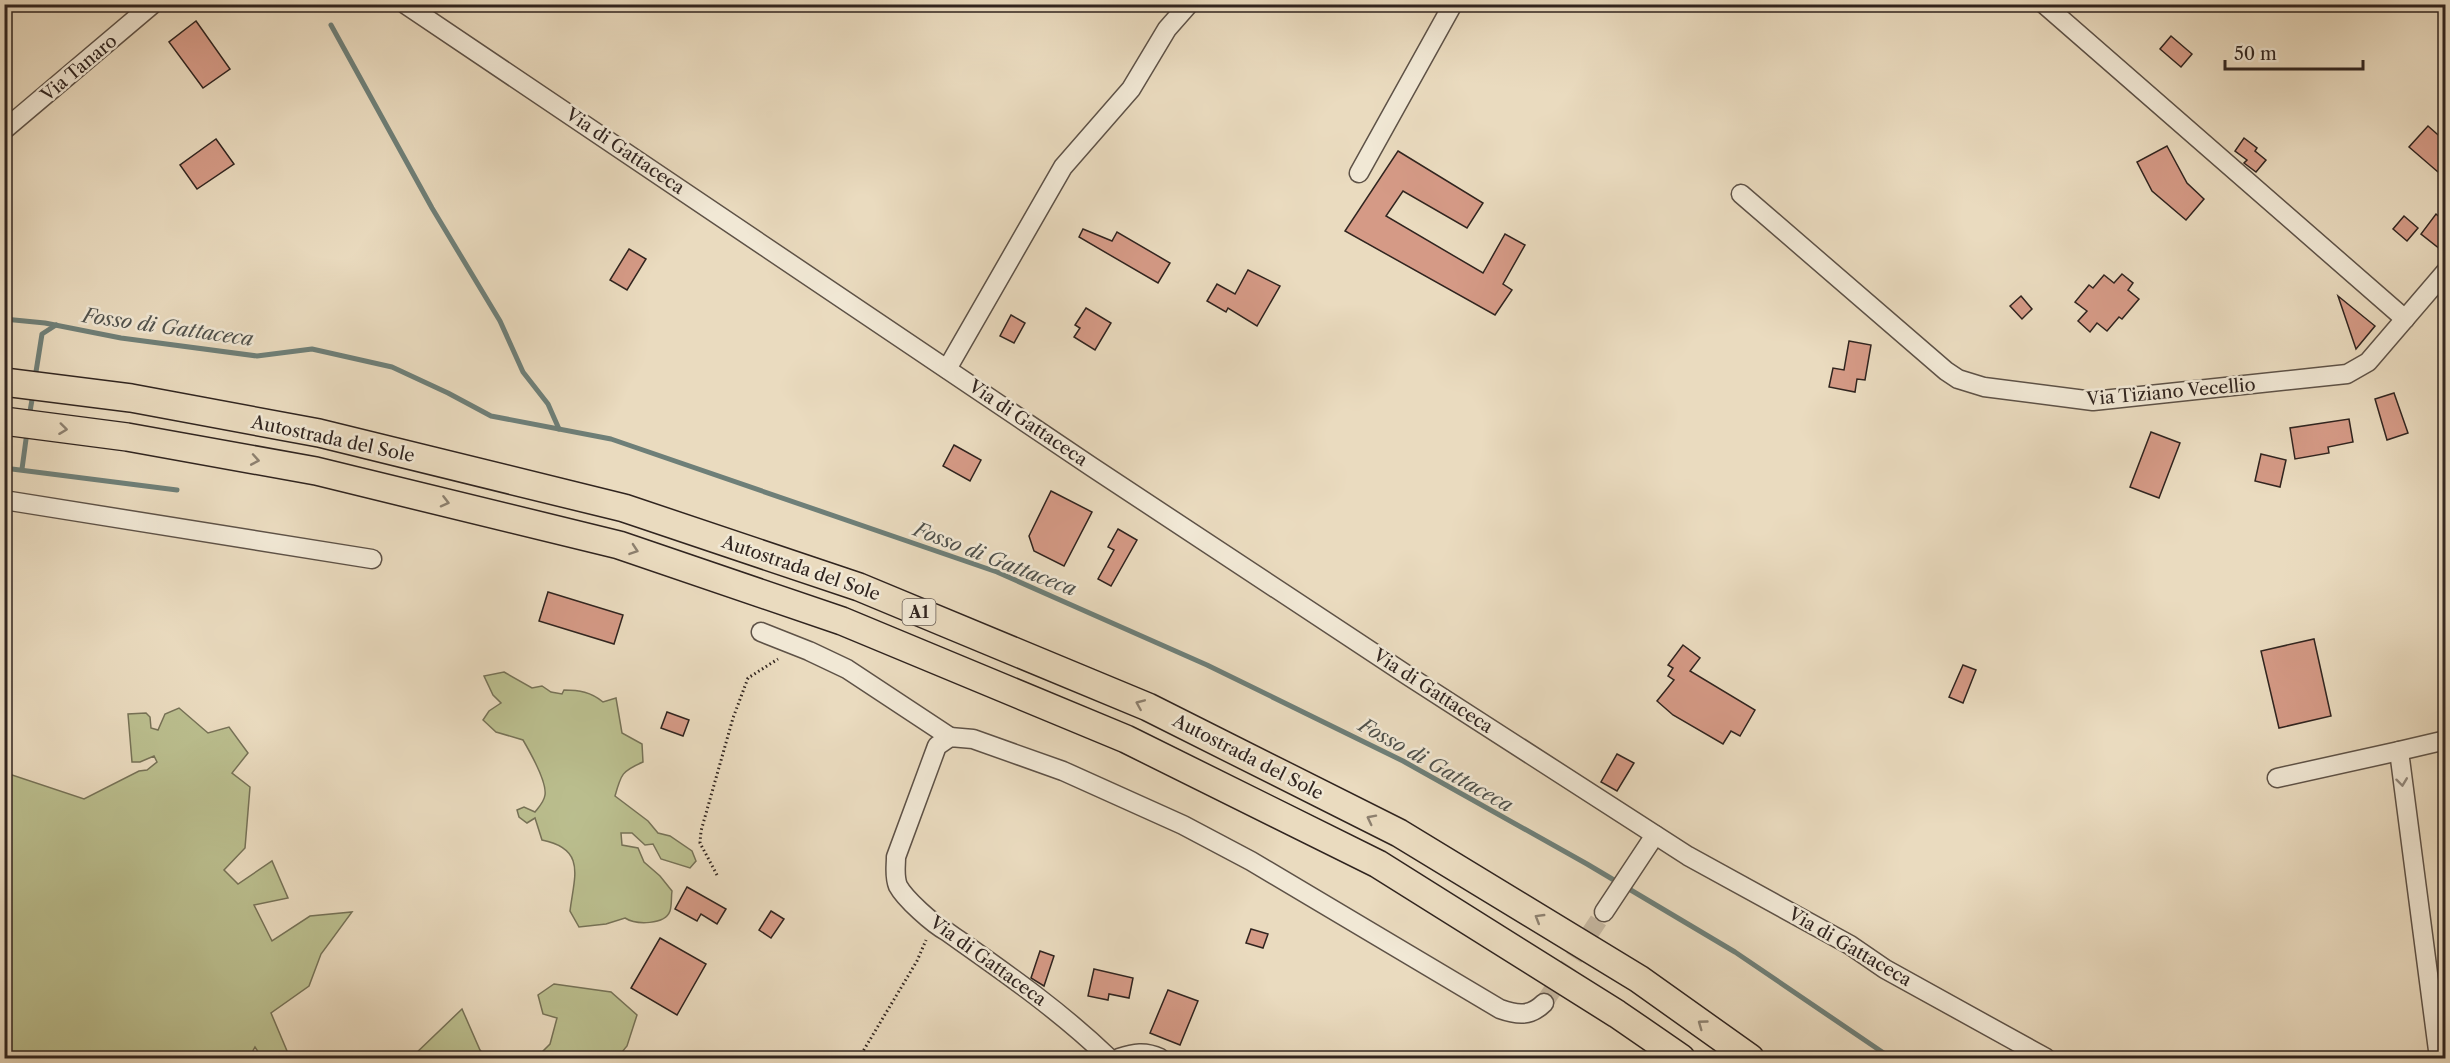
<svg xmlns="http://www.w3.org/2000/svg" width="2450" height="1063" viewBox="0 0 2450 1063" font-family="'Libre Caslon Text',serif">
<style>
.green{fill:#bbbf8f;stroke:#767257;stroke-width:1.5}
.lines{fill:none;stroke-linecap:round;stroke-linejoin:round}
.stream{stroke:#6e7f78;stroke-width:5}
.building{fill:#d59a86;stroke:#30241f;stroke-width:1.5}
.minor-tunnel{stroke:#c5b69f;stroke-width:18;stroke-dasharray:18 9;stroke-linecap:butt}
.minor-casing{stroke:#5e5247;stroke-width:21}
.highway-casing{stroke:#30241f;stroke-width:30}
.path{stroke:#30241f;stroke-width:3;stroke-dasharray:1.5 3;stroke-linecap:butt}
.minor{stroke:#f1e8d5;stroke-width:18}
.highway{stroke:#eadbbf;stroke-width:27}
.oneway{stroke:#8d806f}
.oneway2{stroke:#90867a}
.labels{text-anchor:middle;stroke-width:5;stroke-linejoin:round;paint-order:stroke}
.shield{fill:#f1e8d5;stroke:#6a5f56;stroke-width:1.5}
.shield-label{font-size:16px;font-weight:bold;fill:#30241f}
.street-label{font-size:18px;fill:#30241f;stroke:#f1e8d5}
.water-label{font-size:20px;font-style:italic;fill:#4f514c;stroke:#f1e8d5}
</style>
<rect width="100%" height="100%" fill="#eadbbf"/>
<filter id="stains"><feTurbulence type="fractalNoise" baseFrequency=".00333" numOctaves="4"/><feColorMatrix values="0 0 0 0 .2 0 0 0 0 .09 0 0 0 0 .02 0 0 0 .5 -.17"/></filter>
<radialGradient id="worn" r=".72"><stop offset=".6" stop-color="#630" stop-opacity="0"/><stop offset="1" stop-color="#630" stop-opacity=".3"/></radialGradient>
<g class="green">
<path d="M504,672L532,688L542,686L551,692L562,694L564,690C579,690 591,692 603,702L616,698L622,733L642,744L643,762C622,771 621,774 615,796L648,821L658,833L670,836L692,851L696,861L690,868L661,859L653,844L645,845L632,833H621L622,845L638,848L644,862L660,876L672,891C671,897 672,905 670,911C665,925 636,925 625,918L606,924L579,927L570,911C574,877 587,849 542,840L535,818L527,823L519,817L517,810L524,807L535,812C539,807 544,802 545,795C547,782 530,752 523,740L496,732L483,720L489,711L501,703L493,695L484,676Z"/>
<polygon points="179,708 208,733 229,727 248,753 232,773 250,787 245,848 224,870 238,884 272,861 288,898 254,905 272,941 310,916 352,912 321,954 309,986 271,1013 290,1058 262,1058 255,1047 249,1058 5,1058 5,732 9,753 9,774 84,799 139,771 147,770 157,762 154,756 140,762 132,762 128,714 146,713 150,717 151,728 158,730 165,714"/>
<polygon points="554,984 611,992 637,1015 627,1046 617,1058 536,1058 550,1044 557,1018 543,1014 538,995"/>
<polygon points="462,1009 480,1050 487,1058 411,1058"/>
</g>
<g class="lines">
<g class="stream">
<polyline points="331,25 432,208 500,321 523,372 548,404 559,429"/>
<polyline points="4,319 45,323 121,338 257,356 312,349 392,367 448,393 491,416 611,439 997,572 1207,665 1403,761 1587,864 1735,952 1891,1058"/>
<polyline points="35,378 42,334 56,325"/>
<polyline points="29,417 33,394"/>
<polyline points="4,468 177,490"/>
<polyline points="22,469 27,432"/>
</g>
</g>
<g class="building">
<polygon points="196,21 230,69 203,88 169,42"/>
<polygon points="2171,36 2192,54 2181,67 2160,49"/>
<polygon points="2428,126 2445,141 2445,163 2438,172 2409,147"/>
<polygon points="2244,138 2257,148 2255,151 2266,160 2256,172 2244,163 2247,160 2235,151"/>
<polygon points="216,139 234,164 197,189 180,165"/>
<polygon points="2167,146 2187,183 2204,199 2186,220 2152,191 2137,162"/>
<polygon points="1398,151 1483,203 1467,228 1403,191 1386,216 1483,273 1505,234 1525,245 1503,284 1512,290 1495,315 1345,231"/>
<polygon points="2436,214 2445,222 2445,253 2421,234"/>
<polygon points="2404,216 2418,228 2407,241 2393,229"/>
<polygon points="1083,229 1112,241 1117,232 1170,263 1158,283 1079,237"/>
<polygon points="629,249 646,259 627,290 610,280"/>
<polygon points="1248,270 1280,286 1257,326 1228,308 1226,312 1207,301 1217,284 1235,294"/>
<polygon points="2122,274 2133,283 2128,290 2139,299 2122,319 2119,317 2107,331 2097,323 2090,332 2078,321 2087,311 2075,302 2089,285 2093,288 2104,275 2114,283"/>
<polygon points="2021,296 2032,309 2022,319 2010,306"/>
<polygon points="2338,296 2375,326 2356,349"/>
<polygon points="1086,308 1111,323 1095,350 1074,337 1080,328 1075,325"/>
<polygon points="1011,315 1025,323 1014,343 1000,336"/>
<polygon points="1849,341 1871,345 1865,380 1857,379 1855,392 1829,387 1833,368 1844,370"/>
<polygon points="2394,393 2408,433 2387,440 2375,399"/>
<polygon points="2349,419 2353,442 2328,447 2329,453 2295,459 2290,428"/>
<polygon points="2151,432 2180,443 2159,498 2130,487"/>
<polygon points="954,445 981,460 970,481 943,466"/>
<polygon points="2261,454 2286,460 2280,487 2255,481"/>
<polygon points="1051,491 1092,512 1064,566 1034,551 1029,536"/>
<polygon points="1118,529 1137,540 1111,586 1098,579 1114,550 1108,547"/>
<polygon points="548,592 623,615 614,644 539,621"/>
<polygon points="2314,639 2331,716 2279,728 2261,651"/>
<polygon points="1683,645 1700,658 1690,671 1755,710 1740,736 1731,731 1723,744 1673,715 1657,701 1674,680 1668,676 1673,668 1668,665"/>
<polygon points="1963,665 1976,670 1963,703 1949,697"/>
<polygon points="667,712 689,720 683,736 661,728"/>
<polygon points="1617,754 1634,763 1617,791 1601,782"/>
<polygon points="687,887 726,909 717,924 701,914 697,921 675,909"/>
<polygon points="771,911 784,919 771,938 759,930"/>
<polygon points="1251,929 1268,934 1263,948 1246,943"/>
<polygon points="660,938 706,964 677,1015 631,988"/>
<polygon points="1040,951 1054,956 1044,986 1031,978"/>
<polygon points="1094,969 1133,978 1129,998 1109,994 1108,1000 1088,996"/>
<polygon points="1168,990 1198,1001 1180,1045 1150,1033"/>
</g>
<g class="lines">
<polyline class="minor-tunnel" points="1544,1003 1604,912"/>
<g class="minor-casing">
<g id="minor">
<polyline points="405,4 1092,467 1407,675 1688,856 1850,945 1885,969 2046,1058"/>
<polyline points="2044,4 2405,319"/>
<polyline points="4,130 153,4"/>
<polyline points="1359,173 1453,4"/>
<polyline points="1741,194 1946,371 1958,379 1984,387 2093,401 2347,374 2368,362 2446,271"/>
<polyline points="947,369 1063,167 1131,89 1167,29 1189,4"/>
<polyline points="4,500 372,559"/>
<polyline points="761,632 809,651 847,669 950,737"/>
<polyline points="2277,778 2399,751"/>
<polyline points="1604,912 1655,835"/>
<path d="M1109,1058C1058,1009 1004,972 946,931C933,924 905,899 898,886C894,876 896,867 896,857L937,746L950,737L973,739L1063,771L1183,825L1251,861L1500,1009C1517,1015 1530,1017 1544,1003"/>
<path d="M1119,1058C1134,1053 1145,1051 1160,1058"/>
<polyline points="2439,1058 2399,751 2446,740"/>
</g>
</g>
<g class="highway-casing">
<g id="highway">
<polyline points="4,382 131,398 319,433 624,508 859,587 1148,707 1399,833 1639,979 1750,1058"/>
<polyline points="4,421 127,437 316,471 619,545 842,621 1126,739 1378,864 1617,1014 1681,1058"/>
</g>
</g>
<g class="path">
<polyline points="717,875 700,843 701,831 733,718 748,678 778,659"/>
<polyline points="859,1058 917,961 926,940"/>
</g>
<use href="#minor" class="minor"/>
<use href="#highway" class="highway"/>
</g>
<defs><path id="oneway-chevron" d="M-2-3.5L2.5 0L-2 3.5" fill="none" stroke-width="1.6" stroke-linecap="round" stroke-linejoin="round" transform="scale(1.5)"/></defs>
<g class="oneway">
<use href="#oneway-chevron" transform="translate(63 429) rotate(7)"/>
<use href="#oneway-chevron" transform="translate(255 460) rotate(10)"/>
<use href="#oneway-chevron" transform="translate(445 502) rotate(14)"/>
<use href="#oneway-chevron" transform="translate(634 550) rotate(19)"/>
<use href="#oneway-chevron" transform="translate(1140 704) rotate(-157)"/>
<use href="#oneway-chevron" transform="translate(1371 819) rotate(-153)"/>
<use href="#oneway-chevron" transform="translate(1539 918) rotate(-149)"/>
<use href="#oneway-chevron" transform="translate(1702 1024) rotate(-144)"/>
</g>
<use class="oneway2" href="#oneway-chevron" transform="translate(2402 782) rotate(83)"/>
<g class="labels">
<rect class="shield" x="902.5" y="599" width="33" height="26" rx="4.5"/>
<g class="shield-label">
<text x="919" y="618">A1</text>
</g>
<g class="street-label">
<text transform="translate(79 68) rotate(-40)" y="6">Via Tanaro</text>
<text transform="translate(625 151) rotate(34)" y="6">Via di Gattaceca</text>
<text transform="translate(2171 392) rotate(-5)" y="6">Via Tiziano Vecellio</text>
<text transform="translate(1028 423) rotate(34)" y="6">Via di Gattaceca</text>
<text transform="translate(333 439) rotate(12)" y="6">Autostrada del Sole</text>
<text transform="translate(801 568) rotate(19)" y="6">Autostrada del Sole</text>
<text transform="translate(1433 691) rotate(33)" y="6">Via di Gattaceca</text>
<text transform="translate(1248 757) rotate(27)" y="6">Autostrada del Sole</text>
<text transform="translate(1850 947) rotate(30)" y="6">Via di Gattaceca</text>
<text transform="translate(988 961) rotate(36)" y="6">Via di Gattaceca</text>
</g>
<g class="water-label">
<text transform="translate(168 327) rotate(8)" y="7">Fosso di Gattaceca</text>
<text transform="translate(995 559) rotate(21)" y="7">Fosso di Gattaceca</text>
<text transform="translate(1436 765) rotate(29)" y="7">Fosso di Gattaceca</text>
</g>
</g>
<rect width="2450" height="1063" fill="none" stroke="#eadbbf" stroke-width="24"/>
<rect x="6" y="6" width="2438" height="1051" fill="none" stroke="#30241f" stroke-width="3"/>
<rect x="12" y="12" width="2426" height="1039" fill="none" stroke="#30241f" stroke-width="1.5"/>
<path d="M2225 60v9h138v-9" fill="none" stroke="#30241f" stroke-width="3"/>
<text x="2234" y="60" font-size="18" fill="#30241f" stroke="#f1e8d5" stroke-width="4.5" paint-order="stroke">50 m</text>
<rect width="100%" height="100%" filter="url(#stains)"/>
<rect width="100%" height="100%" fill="url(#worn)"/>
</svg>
